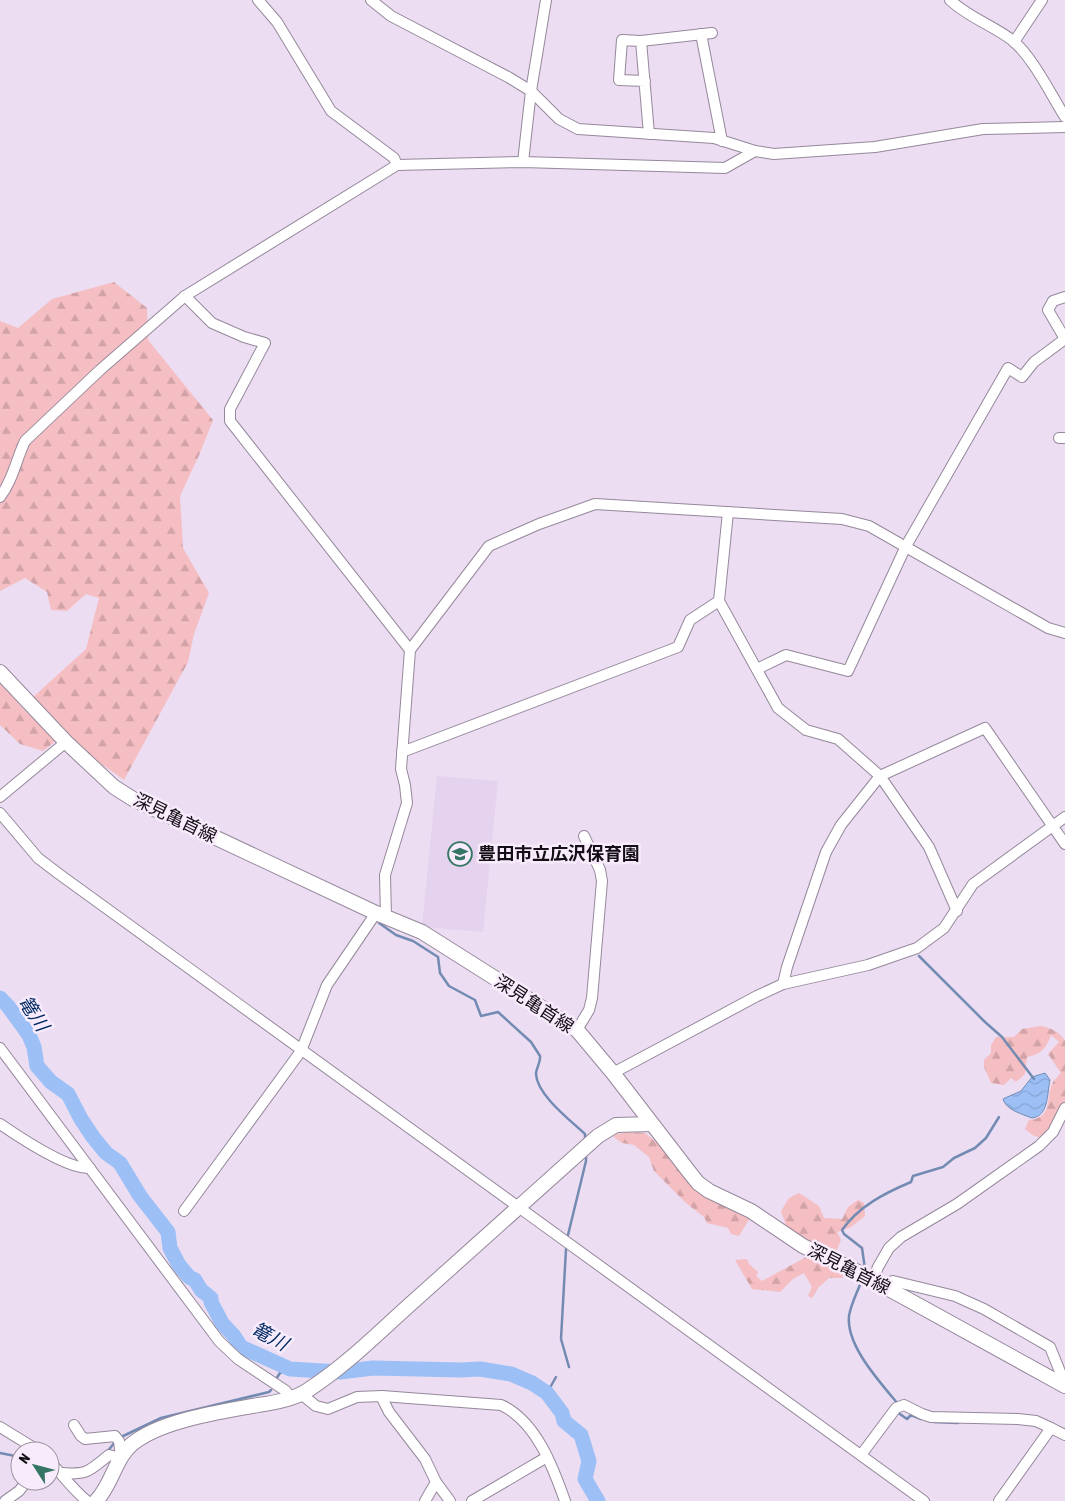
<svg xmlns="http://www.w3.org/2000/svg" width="1065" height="1501" viewBox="0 0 1065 1501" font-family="'Asap Condensed','Noto Sans JP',sans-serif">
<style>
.built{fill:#e5d2ee}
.forest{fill:url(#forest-firs)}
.water{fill:url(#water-waves);stroke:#738bb3}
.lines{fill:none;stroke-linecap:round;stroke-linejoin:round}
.stream{stroke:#738bb3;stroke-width:2.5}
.river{stroke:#9cc0f6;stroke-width:15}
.street-casing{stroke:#95889b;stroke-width:12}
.secondary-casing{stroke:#95889b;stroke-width:16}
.street{stroke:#fff;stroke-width:10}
.secondary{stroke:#fff;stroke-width:14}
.labels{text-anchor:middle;stroke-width:5;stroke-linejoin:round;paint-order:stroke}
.street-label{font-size:18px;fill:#140f16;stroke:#f7ebfc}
.poi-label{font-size:18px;font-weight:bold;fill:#140f16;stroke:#f7ebfc;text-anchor:start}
.water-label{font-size:19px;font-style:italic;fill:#022b64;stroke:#f7ebfc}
</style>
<defs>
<pattern id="forest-firs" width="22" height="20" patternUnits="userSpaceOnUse" patternTransform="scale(1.25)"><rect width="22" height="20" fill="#f5bec2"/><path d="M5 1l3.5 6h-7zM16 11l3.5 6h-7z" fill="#d1a2a6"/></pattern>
<pattern id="water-waves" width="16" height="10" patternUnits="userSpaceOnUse" patternTransform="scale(1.25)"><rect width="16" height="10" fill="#9cc0f6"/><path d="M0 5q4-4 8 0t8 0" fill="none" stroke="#86a4d2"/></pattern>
</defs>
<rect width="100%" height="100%" fill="#ecddf2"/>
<polygon class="built" points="437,776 498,781 483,932 422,927"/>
<g class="forest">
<polygon points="114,282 147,308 148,340 213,420 200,453 180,496 183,548 209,593 194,634 188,662 124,780 79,748 54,718 32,698 86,649 99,598 86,594 67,611 51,610 47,592 25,578 0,591 0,321 18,328 52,299"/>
<polygon points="0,681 24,710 57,740 43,751 20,744 0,725"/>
<path d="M1041,1026C1051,1028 1060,1032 1065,1041V1101L1059,1117L1043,1138L1034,1136L1025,1129L1029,1120C1054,1118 1045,1098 1053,1082C1055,1079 1059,1075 1061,1073L1048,1054L1059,1042L1051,1035C1046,1049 1041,1054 1027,1057L1025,1074L1016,1082L1011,1078L1004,1085L991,1083L984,1067V1060L991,1053V1045L996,1037H1014L1022,1029Z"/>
<polygon points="627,1132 645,1133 750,1218 739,1236 731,1234 728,1228 707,1223 704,1217 686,1203 654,1171 649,1157 634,1145 622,1143 614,1137 613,1135"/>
<polygon points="799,1193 819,1206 824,1218 842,1219 848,1207 858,1200 864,1203 865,1216 851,1227 837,1232 841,1240 836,1252 829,1254 843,1272 843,1278 829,1278 818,1288 812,1298 808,1296 812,1287 804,1273 793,1279 780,1292 752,1289 735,1260 747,1259 749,1264 758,1272 756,1276 762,1281 808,1256 813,1248 788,1231 781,1211 789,1198"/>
</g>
<path class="water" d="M1045,1073L1050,1080C1047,1093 1049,1116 1032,1118C1022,1114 1006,1110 1003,1099L1005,1098L1021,1091L1032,1077Z"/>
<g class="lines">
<g class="stream">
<path d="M379,923L396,935L413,941L438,957L440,973L449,986L475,1000L481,1016L498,1012L531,1042L540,1056C541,1062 536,1068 536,1074C537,1095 570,1120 585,1134V1138"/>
<polyline points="919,956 985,1022 1002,1037 1034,1079"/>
<polyline points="568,1235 586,1161 586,1155"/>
<polyline points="566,1249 561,1339 569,1367"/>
<path d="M865,1269L862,1248L844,1234L842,1230C859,1206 885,1193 911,1182L913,1176L943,1167L954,1158L975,1148L986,1138L999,1117"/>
<path d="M861,1282C857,1293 851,1304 849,1316C846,1346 880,1382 898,1404"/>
<polyline points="276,1379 280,1373 290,1369"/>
<polyline points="547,1393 556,1377"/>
<polyline points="897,1412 907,1419 911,1415 921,1419"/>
<polyline points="934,1422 958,1423"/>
<polyline points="121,1437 161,1418 269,1392 271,1390"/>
<polyline points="107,1452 115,1442"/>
<polyline points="0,1453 20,1457"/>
</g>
<polyline class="river" points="0,998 8,1006 29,1035 34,1047 37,1066 51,1082 68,1094 81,1119 93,1137 106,1153 120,1163 140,1196 168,1232 170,1248 179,1265 189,1277 195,1280 201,1290 211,1298 211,1302 222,1323 234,1336 241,1347 290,1369 340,1372 373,1368 461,1370 480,1369 511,1374 532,1383 547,1393 562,1413 564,1421 581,1435 589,1461 585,1479 598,1501"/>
<g class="street-casing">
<g id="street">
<polyline points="258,0 277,22 331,111 394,158 397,165"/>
<polyline points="371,0 391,16 508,77 531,91 559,119 578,129 714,138 755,151 774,154 875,147 983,129 1065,127"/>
<path d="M950,0C968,17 992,25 1012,40C1033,57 1051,95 1065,117"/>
<polyline points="701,34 722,141"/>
<polyline points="641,41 712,33"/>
<polyline points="1014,42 1042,0"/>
<polyline points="645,81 619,80 622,40 641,41 649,134"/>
<polyline points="523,162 531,91 546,0"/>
<polyline points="185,296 212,323 244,337 265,343 230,409 230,421 410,650"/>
<polyline points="1065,297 1053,301 1048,310 1065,339"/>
<polyline points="1059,438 1065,438"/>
<path d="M0,497C13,480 16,460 25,441L100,370L185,296L397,165L523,162L725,168L755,151"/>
<polyline points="728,512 719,601 778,708 806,730 838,739 880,776 929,847 957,911"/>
<polyline points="757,669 786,655 848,671 906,546 1008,368 1022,377 1034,362 1065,339"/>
<polyline points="402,752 678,647 690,620 719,601"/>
<polyline points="0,797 66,742"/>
<polyline points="0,813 38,858 59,874 924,1501"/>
<polyline points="386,917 385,875 407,803 405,785 401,769 410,650 489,546 539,524 595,504 842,519 869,526 1048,628 1065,633"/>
<polyline points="783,984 787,967 826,852 841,825 880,776 985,728 1065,844"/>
<polyline points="577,1030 589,1010 592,998 602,881 600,870 584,836"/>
<polyline points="0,1048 219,1341 238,1359 286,1391 290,1397"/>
<polyline points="613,1073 757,996 783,984 868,965 917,948 944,928 973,884 1065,817"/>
<path d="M0,1124C19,1137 68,1170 90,1168"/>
<polyline points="184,1211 301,1051 327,985 376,913"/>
<polyline points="873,1280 878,1267 889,1248 901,1237 957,1204 1039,1146 1053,1132 1065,1108"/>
<polyline points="885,1286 889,1282 893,1281 955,1296 984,1309 1050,1347 1063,1379 1062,1384"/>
<path d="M303,1393L306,1398L316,1406L328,1409L357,1397L382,1396L501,1405C536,1421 553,1467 565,1501"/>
<polyline points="382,1396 383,1400 389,1412 425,1459 436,1482 450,1501"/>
<polyline points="0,1427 39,1451"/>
<polyline points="861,1455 896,1408 904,1405 922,1414 931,1417 1018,1419 1036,1421 1051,1428"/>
<path d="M50,1462C63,1475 73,1490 87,1501"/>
<path d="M61,1473C88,1475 89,1471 109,1455L121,1458L119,1441L115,1436L85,1439L81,1436L74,1425"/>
<polyline points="5,1501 19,1491 27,1481"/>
<polyline points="425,1501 436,1482"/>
<polyline points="472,1501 547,1457"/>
<polyline points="999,1501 1051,1428 1065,1435"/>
</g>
</g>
<g class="secondary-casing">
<g id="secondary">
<polyline points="0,672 66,742 114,787 133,799 376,913 422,932 577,1030 613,1073 690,1173 698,1183 709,1191 751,1211 803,1246 858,1272 1065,1386"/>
<path d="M96,1501C112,1485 115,1458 132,1444C161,1420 221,1412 258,1405C273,1403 295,1399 308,1390C347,1365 380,1331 415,1300C476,1246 537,1191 598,1136L616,1125L652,1124"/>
</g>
</g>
<use href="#street" class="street"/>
<use href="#secondary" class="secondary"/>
</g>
<defs>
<g id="school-ring" transform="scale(1.25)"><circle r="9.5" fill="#f7ebfc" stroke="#357564" stroke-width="1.5"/><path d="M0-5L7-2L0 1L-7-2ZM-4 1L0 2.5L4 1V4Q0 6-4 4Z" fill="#357564"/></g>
</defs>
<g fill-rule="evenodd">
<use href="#school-ring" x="460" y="854"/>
</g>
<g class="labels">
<g class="street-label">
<text transform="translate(175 818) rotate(26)" y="6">深見亀首線</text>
<text transform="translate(534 1004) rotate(33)" y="6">深見亀首線</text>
<text transform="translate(849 1269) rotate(27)" y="6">深見亀首線</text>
</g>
<g class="poi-label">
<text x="478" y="860">豊田市立広沢保育園</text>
</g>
<g class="water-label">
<text transform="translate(34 1013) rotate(57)" y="7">篭川</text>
<text transform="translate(270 1336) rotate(28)" y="7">篭川</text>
</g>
</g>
<g transform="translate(35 1466) rotate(306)"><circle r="24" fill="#f7ebfc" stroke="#9c93a0"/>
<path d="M0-4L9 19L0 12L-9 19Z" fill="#357564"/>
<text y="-8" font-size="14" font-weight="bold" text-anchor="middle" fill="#140f16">N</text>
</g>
</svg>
